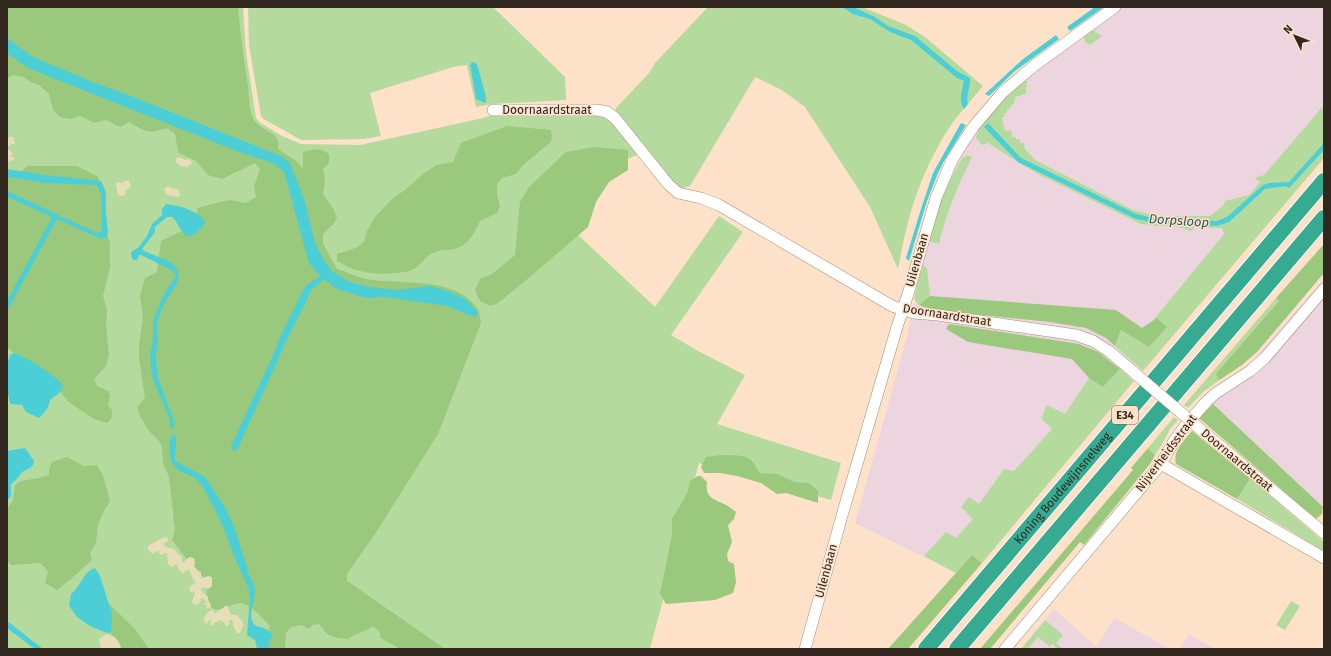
<svg xmlns="http://www.w3.org/2000/svg" width="1331" height="656" viewBox="0 0 1331 656" font-family="'Fira Sans',sans-serif">
<style>
.industrial{fill:#edd5e0}
.green{fill:#b4db9d}
.forest{fill:#9ac87d}
.sand{fill:#e7ddb8}
.water{fill:#4bced5}
.lines{fill:none;stroke-linecap:round;stroke-linejoin:round}
.minor-casing{stroke:#a78c76;stroke-width:12}
.highway-casing{stroke:#fff;stroke-width:18}
.minor{stroke:#fff;stroke-width:11}
.highway{stroke:#37ab92;stroke-width:16}
.minor-bridge-casing{stroke:#a78c76;stroke-width:12;stroke-linecap:butt}
.minor-bridge{stroke:#fff;stroke-width:11}
.labels{text-anchor:middle;stroke-width:3;stroke-linejoin:round;paint-order:stroke}
.shield{fill:#fee1c9;stroke:#6e5f51;stroke-width:1}
.shield-label{font-size:11px;font-weight:bold;fill:#31271e}
.street-label{font-size:12px;fill:#31271e;stroke:#fee1c9}
.water-label{font-size:13px;font-style:italic;fill:#295f62;stroke:#fee1c9}
</style>
<rect width="100%" height="100%" fill="#fee1c9"/>
<g class="industrial">
<polygon points="1123,7 1324,7 1324,105 1264,175 1254,179 1260,182 1249,195 1261,217 1135,364 1123,384 956,573 855,523 907,337 928,241 939,201 961,157 974,134 989,113 1022,81"/>
<polygon points="1324,280 1324,507 1323,507 1213,404"/>
<polygon points="1054,609 1097,647 1114,618 1170,649 1021,649"/>
<polygon points="1189,634 1215,649 1180,649"/>
</g>
<g class="green">
<polygon points="7,7 243,7 246,53 256,118 259,122 282,136 301,144 360,145 483,118 494,114 595,113 610,121 639,154 607,168 577,234 655,307 719,216 743,232 671,335 698,351 745,375 717,424 841,463 831,500 699,463 650,649 7,649"/>
<polygon points="248,7 493,7 565,77 566,100 492,104 493,110 492,104 476,107 467,65 453,67 370,93 381,136 364,139 301,140 264,119 261,116 249,45"/>
<path d="M708,7H862L906,25L925,37L983,86C974,97 963,109 954,121C933,150 915,192 907,227C903,241 901,255 898,269L870,207L805,107L782,90L755,77L690,186L678,189L615,112L616,108L650,72L655,63Z"/>
<polygon points="1092,30 1102,36 1090,45 1085,42 1084,37"/>
<path d="M1023,81H1027L1026,94L1015,97L1014,104L1011,105L1009,109L1007,110V112L1004,114V117H1002L1005,131L1011,130L1012,137H1015L1016,139L1020,140V143H1024L1025,149L1035,160L1133,210L1156,216H1210L1224,205L1225,201L1249,195L1260,182L1254,178L1264,175L1324,105V158L1143,371L1115,346L1121,330L1149,347L1158,318L1151,323L1224,234L1222,228H1194L1191,231L1174,226H1158L1141,224L1038,174L1016,161L988,143L982,145L976,138C979,122 1011,93 1023,81Z"/>
<path d="M968,155L972,157C958,185 946,213 939,244L929,241L939,204L947,186L962,158Z"/>
<polygon points="923,265 927,268 930,296 919,305 914,299 918,281"/>
<polygon points="1276,298 1279,301 1217,374 1219,379 1218,381 1203,392 1188,408 1184,405"/>
<polygon points="1120,369 1134,381 982,563 972,555 956,573 924,556 946,532 956,538 973,519 961,507 969,497 979,504 1004,469 1014,471 1052,429 1041,418 1047,405 1065,414 1089,378 1103,387"/>
<polygon points="1174,417 1178,420 1170,429 1161,446 1155,455 1148,448"/>
<polygon points="1250,479 1324,542 1324,551 1237,499"/>
<polygon points="1291,601 1300,606 1285,630 1276,625"/>
<polygon points="1045,620 1063,635 1056,643 1063,649 1058,649 1052,644 1050,647 1038,637 1028,649 1021,649"/>
</g>
<g class="forest">
<path d="M7,7H238C240,34 244,60 248,86C249,96 249,107 252,116C258,133 282,129 278,149L296,161L303,169V152C313,149 320,148 329,154V163L323,169L325,181L323,194L334,210L337,218L334,223L323,234V244L337,269C347,272 357,277 366,279C400,285 455,276 477,308C480,312 480,318 481,323L438,434L377,531L347,574V581L353,585L445,649H400L381,638L379,631L373,626C365,632 356,633 348,639C333,638 328,637 319,624L312,625L309,629L302,625L291,627L286,633L285,649H265L266,636L270,626C262,618 255,608 244,604C234,599 217,618 210,605C209,603 207,599 207,597C206,592 208,586 209,581L196,571L172,540L175,530L169,477L163,463L162,446L159,441L149,431L140,416L137,407L145,398L139,358V346L143,317L140,296L145,278L157,272L161,241L198,223L197,208L229,200L246,203L256,197L254,186L260,170L255,163L222,179L208,175L196,161L179,153L177,146L175,134L167,128C148,134 146,132 129,122L120,127L106,120L94,123L80,116L71,119L60,117L53,110L49,94L39,85L31,82L23,77L13,75L7,79Z"/>
<path d="M507,126L551,130L552,135L551,142L523,165L516,174L502,178L497,184V195L500,206L497,213L480,221C475,232 468,246 454,249C447,251 439,249 433,253C424,257 421,266 412,270C407,272 402,272 397,273C375,275 356,273 337,261V254L353,249L359,246L364,241L367,231L375,217L393,198L405,190L423,174L437,165L453,162L461,143Z"/>
<polygon points="595,147 628,150 628,170 609,182 596,202 588,227 524,282 498,303 490,306 480,301 475,290 481,278 492,274 515,255 520,202 529,187 566,152"/>
<polygon points="28,166 77,166 97,176 106,192 106,233 110,242 110,267 103,296 107,309 106,325 109,355 106,366 94,379 97,386 108,391 110,396 108,405 112,410 112,418 107,423 94,419 70,403 54,385 26,370 9,348 7,349 7,174 17,174"/>
<polygon points="1324,244 1324,273 1257,352 1242,365 1218,381 1219,379 1216,374 1279,301 1276,298"/>
<polygon points="930,296 1116,310 1142,328 1157,318 1167,327 1149,347 1121,330 1115,346 1106,338 1086,328 1050,322 981,315 927,308 919,305"/>
<polygon points="949,324 1079,344 1098,352 1120,369 1103,387 1089,378 1072,359 968,342 946,329"/>
<polygon points="1213,404 1323,507 1322,514 1316,519 1199,418"/>
<path d="M1192,431L1250,479L1237,499L1176,464C1173,450 1184,441 1192,431Z"/>
<polygon points="1148,448 1155,455 1150,464 1084,545 1080,542 990,649 980,649 1133,470 1131,468"/>
<path d="M721,455C731,456 744,453 752,461C755,464 757,469 759,473L777,474L794,482L809,483L818,491V503L786,493L777,494L761,483L737,476L720,473H704L701,467L706,457Z"/>
<polygon points="67,457 84,466 97,465 103,476 110,501 104,511 98,525 96,543 90,554 92,560 72,578 57,590 45,583 48,571 40,563 11,565 7,560 7,509 13,500 15,485 21,481 39,478 49,475 49,469 52,462"/>
<path d="M698,476H701L707,482C704,499 717,500 728,506C731,508 733,510 736,512L734,519L728,525L732,542L727,554L728,561L734,564L736,582L733,593L715,600L666,604L660,594L672,535V518L679,508L688,491L690,481Z"/>
<polygon points="972,555 982,563 908,649 888,649"/>
<polygon points="103,598 134,628 149,649 117,649 116,638 93,619"/>
</g>
<g class="sand">
<polygon points="10,137 13,137 15,144 11,144 7,149 8,150 10,150 13,154 9,158 14,157 14,159 7,163 7,138"/>
<polygon points="179,157 185,160 190,159 192,163 187,167 180,166 176,162 176,159"/>
<polygon points="125,181 129,181 131,186 126,190 125,195 121,196 118,195 116,184 117,182 122,183"/>
<polygon points="168,186 171,188 178,189 180,195 179,197 167,195 164,189"/>
<polygon points="164,537 167,537 168,541 163,544 166,547 174,549 180,556 182,555 182,562 184,562 189,557 194,558 195,562 194,566 198,571 201,572 201,579 208,576 212,577 212,586 208,589 204,587 201,589 202,592 208,597 208,599 211,606 209,608 206,608 207,605 203,603 207,602 207,601 204,600 203,598 200,599 201,601 198,604 194,605 192,601 195,594 194,591 192,593 190,591 189,588 196,582 193,579 189,569 183,573 179,570 177,564 172,567 168,564 167,553 165,553 162,555 159,554 159,551 157,551 153,554 148,550 148,546"/>
<path d="M227,605L231,615H237L244,624L240,633L238,634C235,630 232,625 233,621L232,620H229V625L227,626L225,625L224,622L219,620L218,623L216,621L212,626L210,625L211,620H209L207,624L204,622C205,615 206,611 214,610V613H216Z"/>
<path d="M106,634C114,636 120,640 121,649H102L100,646L99,639Z"/>
</g>
<g class="water">
<path d="M842,7H853L875,17L888,26L915,36L957,71L970,78C971,87 965,95 968,104L964,109C958,101 962,91 964,81L957,78L911,40L890,32L870,19L853,14Z"/>
<polygon points="1095,7 1104,7 1070,31 1067,27"/>
<polygon points="1056,35 1059,39 1015,71 989,96 985,94 1023,59"/>
<path d="M7,38L33,57L95,83L126,94L281,156L290,163L304,199L315,243L325,262L333,272L350,282L369,287L398,290L430,286L451,292L465,299L478,312L476,317L469,315L447,306L385,297L366,298L337,289L324,279L310,291L306,302L284,345L281,353L237,450L234,451L231,449V446L275,351L279,339L303,290L307,285L320,276L309,263L284,172C274,161 261,159 247,155L50,77L25,66L7,53Z"/>
<polygon points="473,62 477,64 486,97 486,102 485,103 476,99 470,64"/>
<polygon points="961,123 966,125 944,161 938,173 927,201 909,261 906,258 921,209 933,173"/>
<polygon points="988,123 1021,158 1136,214 1158,219 1217,221 1227,217 1263,185 1269,183 1289,182 1324,143 1324,150 1289,188 1285,186 1265,189 1229,222 1217,226 1157,223 1136,219 1018,162 984,127"/>
<path d="M7,169L45,175L101,181C104,188 108,194 105,202L108,232L107,237L101,239L57,219L7,311V301L52,217L7,197V191L97,233L102,231L101,195L97,185L46,183L7,177Z"/>
<path d="M166,204C180,206 195,209 205,221C204,226 201,228 197,232C183,244 181,225 172,217H167L155,227V232L142,249L144,251L171,262L178,271L179,274L177,283L165,302L157,321L158,343L156,352L157,375L175,424L174,428L172,429L171,428L169,417L154,382L152,376L150,354L153,341V320L163,296L176,275L173,271L141,255H139L137,260H134C131,257 130,255 132,251L138,248L147,236L152,224L162,215V209Z"/>
<path d="M14,353C26,357 56,375 63,386C60,394 56,395 50,400C49,408 44,413 39,418L26,412L22,405L11,404L9,401V397L7,396V365L10,355Z"/>
<path d="M173,434L175,435L176,438L175,461L205,477L208,481L224,506L233,524L247,567C247,576 255,583 255,591C255,600 248,615 253,623C257,629 269,625 272,637L269,642L268,649H257L255,640L247,635L250,598L249,590C243,575 235,560 230,545C224,527 216,511 207,495C205,491 202,485 199,482C192,472 177,476 171,460C169,454 168,439 173,434Z"/>
<polygon points="25,448 34,461 33,465 30,468 22,472 17,479 11,484 11,496 7,501 7,451"/>
<path d="M95,568L100,576L112,614L111,632L107,633L90,626L77,617L69,606L71,594C82,586 82,572 95,568Z"/>
<polygon points="7,621 43,649 35,649 7,628"/>
</g>
<g class="lines">
<g class="minor-casing">
<g id="minor">
<polyline points="493,110 597,110 607,112 615,118 668,184 678,193 701,198 719,205 892,306 914,313 938,315 1076,335 1093,341 1110,352"/>
<polyline points="1206,434 1324,533"/>
<polyline points="1161,464 1324,558"/>
<polyline points="805,649 843,512 897,327 908,294 936,198 952,160 962,144 974,126 1003,92 1035,65 1115,7"/>
<polyline points="1005,649 1161,464 1174,441 1185,426 1207,401 1216,393 1250,371 1265,358 1324,289"/>
</g>
</g>
<g class="highway-casing">
<g id="highway">
<path id="s1" d="M926,649L1324,181"/>
<polyline points="957,649 1324,218"/>
</g>
</g>
<use href="#minor" class="minor"/>
<use href="#highway" class="highway"/>
<g class="minor-bridge-casing">
<polyline id="minor-bridge" points="1110,352 1206,434"/>
</g>
<use href="#minor-bridge" class="minor-bridge"/>
</g>
<g class="labels">
<rect class="shield" x="1112" y="406" width="26" height="18" rx="3"/>
<g class="shield-label">
<text x="1125" y="419">E34</text>
</g>
<g class="street-label">
<text x="547" y="114">Doornaardstraat</text>
<text transform="translate(917 260) rotate(-74)" y="4">Uilenbaan</text>
<text transform="translate(947 315) rotate(9)" y="4">Doornaardstraat</text>
<text transform="translate(1166 453) rotate(-53)" y="4">Nijverheidsstraat</text>
<text transform="translate(1237 460) rotate(40)" y="4">Doornaardstraat</text>
<text dy="4" stroke="none"><textPath href="#s1" startOffset="211">Koning Boudewijnsnelweg</textPath></text>
<text transform="translate(826 571) rotate(-75)" y="4">Uilenbaan</text>
</g>
<g class="water-label">
<text transform="translate(1179 220) rotate(4)" y="5">Dorpsloop</text>
</g>
</g>
<rect width="1331" height="656" fill="none" stroke="#31271e" stroke-width="16"/>
<g transform="translate(1295 36) rotate(313)" stroke="#fee1c9" stroke-width="3" paint-order="stroke">
<path d="M0-3L7 15L0 10L-7 15Z" fill="#31271e"/>
<text y="-6" font-size="11" font-weight="bold" text-anchor="middle" fill="#31271e">N</text>
</g>
</svg>
